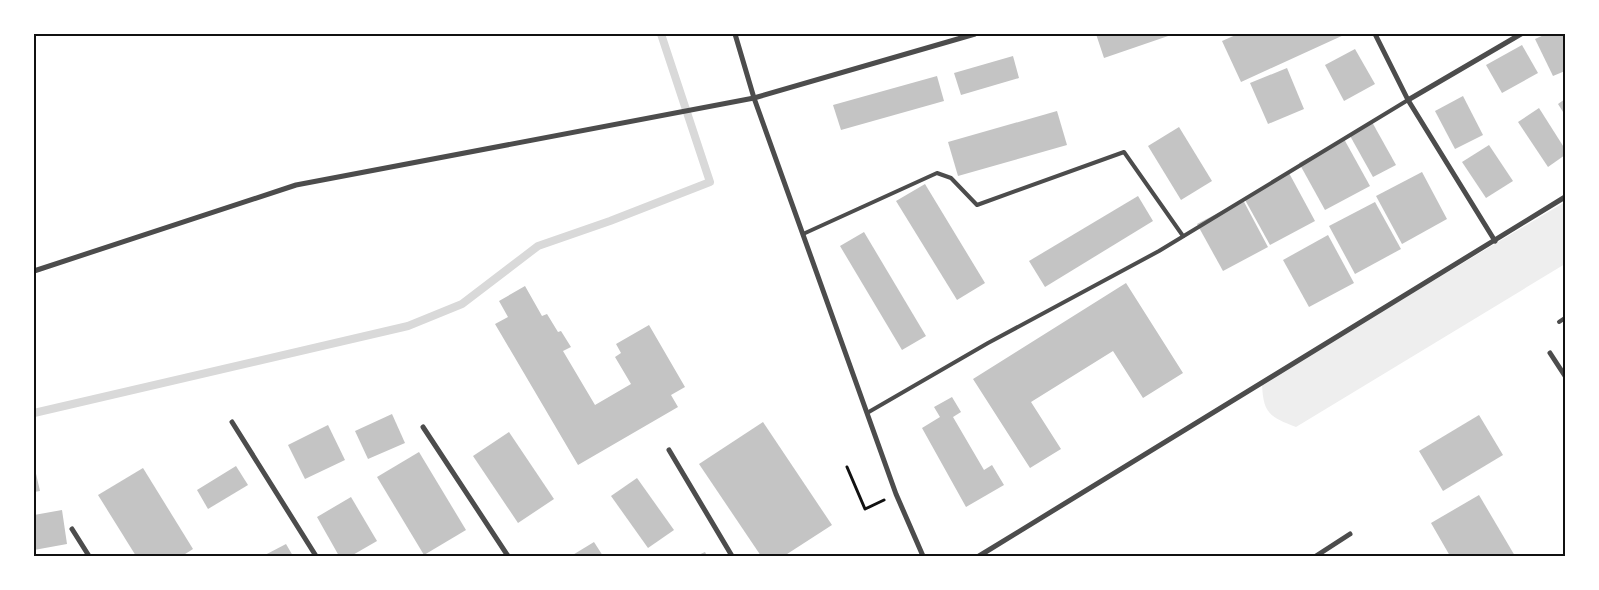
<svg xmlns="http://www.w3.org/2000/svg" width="1599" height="590" viewBox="0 0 1599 590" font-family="Raleway,sans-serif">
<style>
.green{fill:#eee}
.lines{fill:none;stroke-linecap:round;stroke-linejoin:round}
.stream{stroke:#d9d9d9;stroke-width:8}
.building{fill:#c4c4c4}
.path{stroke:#111;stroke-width:3}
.service{stroke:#4c4c4c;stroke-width:4}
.minor{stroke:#4c4c4c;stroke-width:5}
.neatline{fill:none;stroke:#111;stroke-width:2}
</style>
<rect width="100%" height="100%" fill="#fff"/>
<path class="green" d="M1565,202V264L1296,427C1269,417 1263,413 1262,383Z"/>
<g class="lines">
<polyline class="stream" points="34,413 408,326 462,304 538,246 610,221 710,182 661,34"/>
</g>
<g class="building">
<polygon points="1096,34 1174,34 1104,58"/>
<polygon points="1238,34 1346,34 1241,82 1222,41"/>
<polygon points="1546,34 1565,34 1565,71 1553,76 1535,39"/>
<polygon points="1522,45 1538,73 1502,93 1486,65"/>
<polygon points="1355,49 1375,84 1344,101 1325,65"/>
<polygon points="1013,56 1019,78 961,95 954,73"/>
<polygon points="1287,68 1304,109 1268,124 1250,83"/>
<polygon points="937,76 944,101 841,130 833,105"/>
<polygon points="1463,96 1483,135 1455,149 1435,111"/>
<polygon points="1565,99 1565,115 1558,104"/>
<polygon points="1539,108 1565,149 1565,155 1548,167 1518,122"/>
<polygon points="1057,111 1067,145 958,176 948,142"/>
<polygon points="1372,122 1396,165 1373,177 1349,134"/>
<polygon points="1179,127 1212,181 1181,200 1148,146"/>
<polygon points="1344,139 1370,186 1325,210 1299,163"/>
<polygon points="1489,145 1513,181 1486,198 1462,162"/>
<polygon points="1422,172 1447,219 1402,244 1376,196"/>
<polygon points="1289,173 1315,221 1270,245 1244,198"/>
<polygon points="925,184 985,283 957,300 896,201"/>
<polygon points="1138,196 1153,221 1045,287 1029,261"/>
<polygon points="1243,200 1268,247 1223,271 1197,224"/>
<polygon points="1375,202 1401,249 1355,274 1329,226"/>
<polygon points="864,232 926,336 902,350 840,246"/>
<polygon points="1328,235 1354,283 1309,307 1283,260"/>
<polygon points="1126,283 1183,373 1143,398 1113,351 1031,402 1061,449 1030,468 973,379"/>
<polygon points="525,286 542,316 547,314 558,332 561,331 571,347 563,351 595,405 631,384 615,357 621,353 616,344 649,325 685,387 671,395 678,407 578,465 495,324 508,317 499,301"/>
<polygon points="952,397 961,412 953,417 984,470 992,465 1004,485 966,507 922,428 940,417 934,407"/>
<polygon points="392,414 405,443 368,459 355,431"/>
<polygon points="1479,415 1503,455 1443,491 1419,451"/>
<polygon points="763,422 832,525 784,556 761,556 699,464"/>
<polygon points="328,425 345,460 305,479 288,445"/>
<polygon points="509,432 554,499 518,523 473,456"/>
<polygon points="419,452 466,530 424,555 377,477"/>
<polygon points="34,465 40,491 34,492"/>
<polygon points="236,466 248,485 208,509 197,490"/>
<polygon points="143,468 193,549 182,556 136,556 98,495"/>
<polygon points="637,478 674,530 648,548 611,496"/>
<polygon points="1479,495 1515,556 1450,556 1431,523"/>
<polygon points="351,497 377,541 351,556 339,556 317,517"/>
<polygon points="62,510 67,544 34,550 34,515"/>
<polygon points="594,542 603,556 571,556"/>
<polygon points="286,544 293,556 263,556"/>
<polygon points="705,552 707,556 696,556"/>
</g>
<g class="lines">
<polyline class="path" points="847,467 865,509 884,500"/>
<g class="service">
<polyline points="803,234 937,173 951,178 977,205 1124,152 1183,236"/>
<polyline points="1559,322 1565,318"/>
<polyline points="867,413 988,343 1159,251 1408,100"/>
</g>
<g class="minor">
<polyline points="735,34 754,98 896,494 923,556"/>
<polyline points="1375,34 1408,100 1495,241"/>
<polyline points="1408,100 1521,34"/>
<polyline points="34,271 296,185 754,98 975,34"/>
<polyline points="1550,353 1565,376"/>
<polyline points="232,422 316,556"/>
<polyline points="423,427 508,556"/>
<polyline points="669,450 732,556"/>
<polyline points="72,529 89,556"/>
<polyline points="979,556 1565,197"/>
<polyline points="1316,556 1350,534"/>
</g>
</g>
<rect width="1599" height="590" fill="none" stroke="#ffffff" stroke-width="70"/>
<rect x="35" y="35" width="1529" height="520" class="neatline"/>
</svg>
